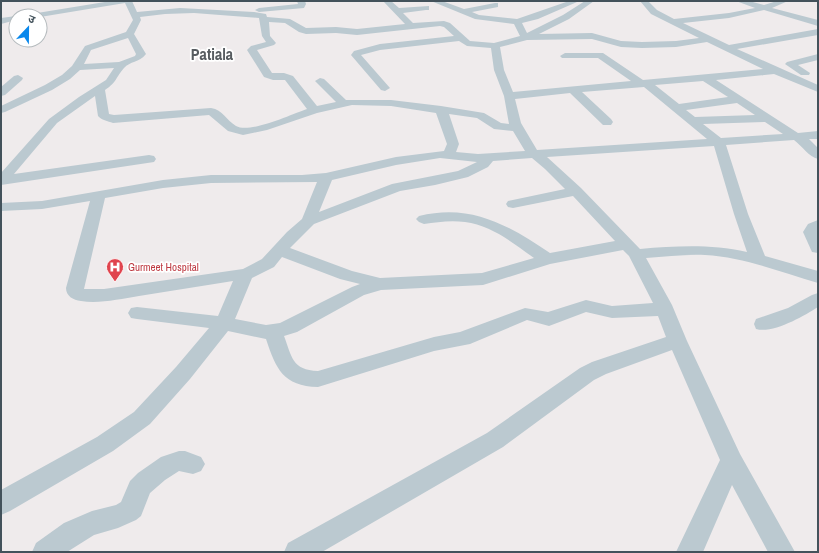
<svg xmlns="http://www.w3.org/2000/svg" width="819" height="553" viewBox="0 0 819 553" font-family="'Archivo Narrow','Noto Sans Devanagari',sans-serif">
<style>
.lines{fill:none;stroke-linecap:round;stroke-linejoin:round}
.street{fill:#bbc9d0;fill-rule:evenodd}
.labels{text-anchor:middle;stroke-width:3.5;stroke-linejoin:round;paint-order:stroke}
.health-label{font-size:11px;fill:#be3a42;stroke:#fff;text-anchor:start}
.far-town-label{font-size:16px;font-weight:bold;fill:#585d61;stroke:#fff}
</style>
<rect width="100%" height="100%" fill="#efebec"/>
<g class="lines">
<g class="street">
<path d="M111,1H132L137,12L180,8L254,12L266,14L267,17L290,19L306,28L336,27L357,29L405,24L383,1H391L399,8L429,6V10H426L403,13L413,23L444,21L450,23L470,41L494,43L520,36L514,24L475,19L431,1H442L464,9L495,3H498V7L472,12L479,15L517,19L569,1L577,2L538,19L522,23L527,33L563,15L585,1H594L569,19L539,34L592,33L621,41L642,42L676,41L699,38L651,14L640,1H648L657,10L674,19L729,13L755,8L736,1H749L764,5L777,1H788L772,8L818,20V26L764,10L729,18L683,23L729,45L818,29V35L737,49L818,85V92L774,74L716,80L798,133L818,131V139H809L818,148V159C809,157 802,146 794,140L726,145L748,214L765,256L818,271V283C780,272 744,257 705,255C685,254 666,257 646,258L672,305L687,341L740,454L795,552H768L732,485L703,552H676L720,460L672,350L606,374L594,380L503,447L322,552H284L288,543L487,433L580,368L592,362L666,337L658,316L612,318L586,312L549,326L527,320L470,344L434,351L318,387C283,386 276,369 266,339L228,331L190,379L150,424L113,451L10,511L1,515V490L97,437L134,412L176,367L209,328L137,319L131,318L128,313L131,308L137,307L218,316L233,281C202,286 170,291 139,296C120,299 99,304 81,301C73,300 66,296 66,288L90,201L42,209L1,211V203L42,201L163,180L211,175H302L326,173L396,157L444,151L447,144L436,113L391,106L352,105L317,113L267,130L243,135L228,131L209,115L113,123C108,121 101,120 98,116L95,96L57,123L14,174L149,155L154,156L156,159L154,162L1,185V173L49,119L79,97L106,80L114,68L80,70L70,79L52,90L5,112L1,113V106L45,85L62,75L72,66L85,46L126,32L133,20L125,3L40,17L27,16L31,14ZM194,13L259,18L262,36L266,42L251,46L247,50L264,77L273,80H285L307,109C292,114 250,134 236,126C226,120 223,110 211,108L114,115L109,114L105,90C117,82 116,77 124,68C130,61 139,63 146,54L134,34L141,20L140,17L165,14ZM269,22L285,23L299,32L306,34L336,33L357,35L440,26L444,27L454,36L380,44L354,51L351,55L381,90L385,91L390,88L361,55L380,50L459,41L467,46L491,48L494,70L504,96L509,124L501,123L484,113L441,106L391,100H346L324,79L320,78L315,81L336,102L317,106L293,76L284,73H272L257,50L274,45L276,43L270,36ZM128,38L136,54L135,56L119,62L84,64L91,50ZM592,39L621,47L642,48L676,47L707,42L763,69L643,80L603,53H565L560,56L562,58H598L631,81L513,92L504,70L500,47L527,40ZM703,81L728,97L679,104L655,85ZM644,87L707,139L537,150L521,123L515,99L570,93L603,125H611L613,122L611,119L582,92ZM737,103L755,115L695,117L686,110ZM449,114L477,118L494,129L513,131L525,151L478,154L456,152L459,144ZM765,122L783,134L721,138L703,124ZM714,146L734,214L747,252C711,244 677,246 640,249L581,188L547,157ZM440,158L477,162L458,171L392,184L319,212L332,180L396,165ZM532,158L545,169L565,189L508,201L506,204L508,207L513,208L573,196L615,241L550,253C508,225 471,203 419,216L416,219L419,222L424,224C437,222 451,220 465,222C491,225 513,243 534,258L482,273L380,278L352,271L290,248L314,224L400,191L435,185L468,177L488,167L493,161ZM317,182L302,219L287,232L262,259L243,269L104,289H84L105,198L163,188L211,183ZM623,250L629,256L653,303L612,306L586,300L548,312L525,308L460,332L434,337L318,371C292,370 292,357 284,336L297,332L364,295L381,290L483,285L550,264ZM282,257L340,279L360,284L352,287L280,323L266,325L235,319L252,278L274,267Z"/>
<polygon points="297,1 305,1 306,4 304,8 259,12 255,10 259,8 298,4"/>
<polygon points="16,16 16,20 1,24 1,18 16,16 18,16"/>
<polygon points="818,54 818,60 798,65 810,73 809,75 801,75 785,64 787,62"/>
<polygon points="18,75 23,78 22,80 5,95 1,96 1,87 14,76"/>
<polygon points="818,220 818,253 812,252 803,232 808,224"/>
<path d="M818,293V307C804,316 773,334 756,329L754,324L756,319L788,308L812,295Z"/>
<polygon points="179,451 185,451 201,457 205,464 201,471 193,474 179,471 165,480 150,493 141,516 136,520 118,528 94,535 67,552 32,552 36,543 64,523 92,511 116,505 121,502 130,481 138,473 161,457"/>
</g>
</g>
<defs>
<g id="hospital-pin" transform="scale(0.9)"><path d="M0 17L-7.5 6A9.5 9.5 0 1 1 7.5 6Z" fill="#e0444e" stroke="#fff"/><path d="M-5-5h3v3.5h4V-5h3V5h-3V1.5h-4V5h-3Z" fill="#fff"/></g>
</defs>
<g fill-rule="evenodd">
<use href="#hospital-pin" x="115" y="267"/>
</g>
<g class="labels">
<g class="health-label">
<text x="128" y="271">Gurmeet Hospital</text>
</g>
<g class="far-town-label">
<text x="212" y="60">Patiala</text>
</g>
</g>
<rect width="819" height="553" fill="none" stroke="#43525b" stroke-width="4"/>
<g transform="translate(28 28) rotate(22)"><circle r="19" fill="#ffffff" stroke="#b4babd"/>
<path d="M0-3L7 15L0 10L-7 15Z" fill="#0988ec"/>
<text y="-6" font-size="11" font-weight="bold" text-anchor="middle" fill="#43525b">उ</text>
</g>
</svg>
